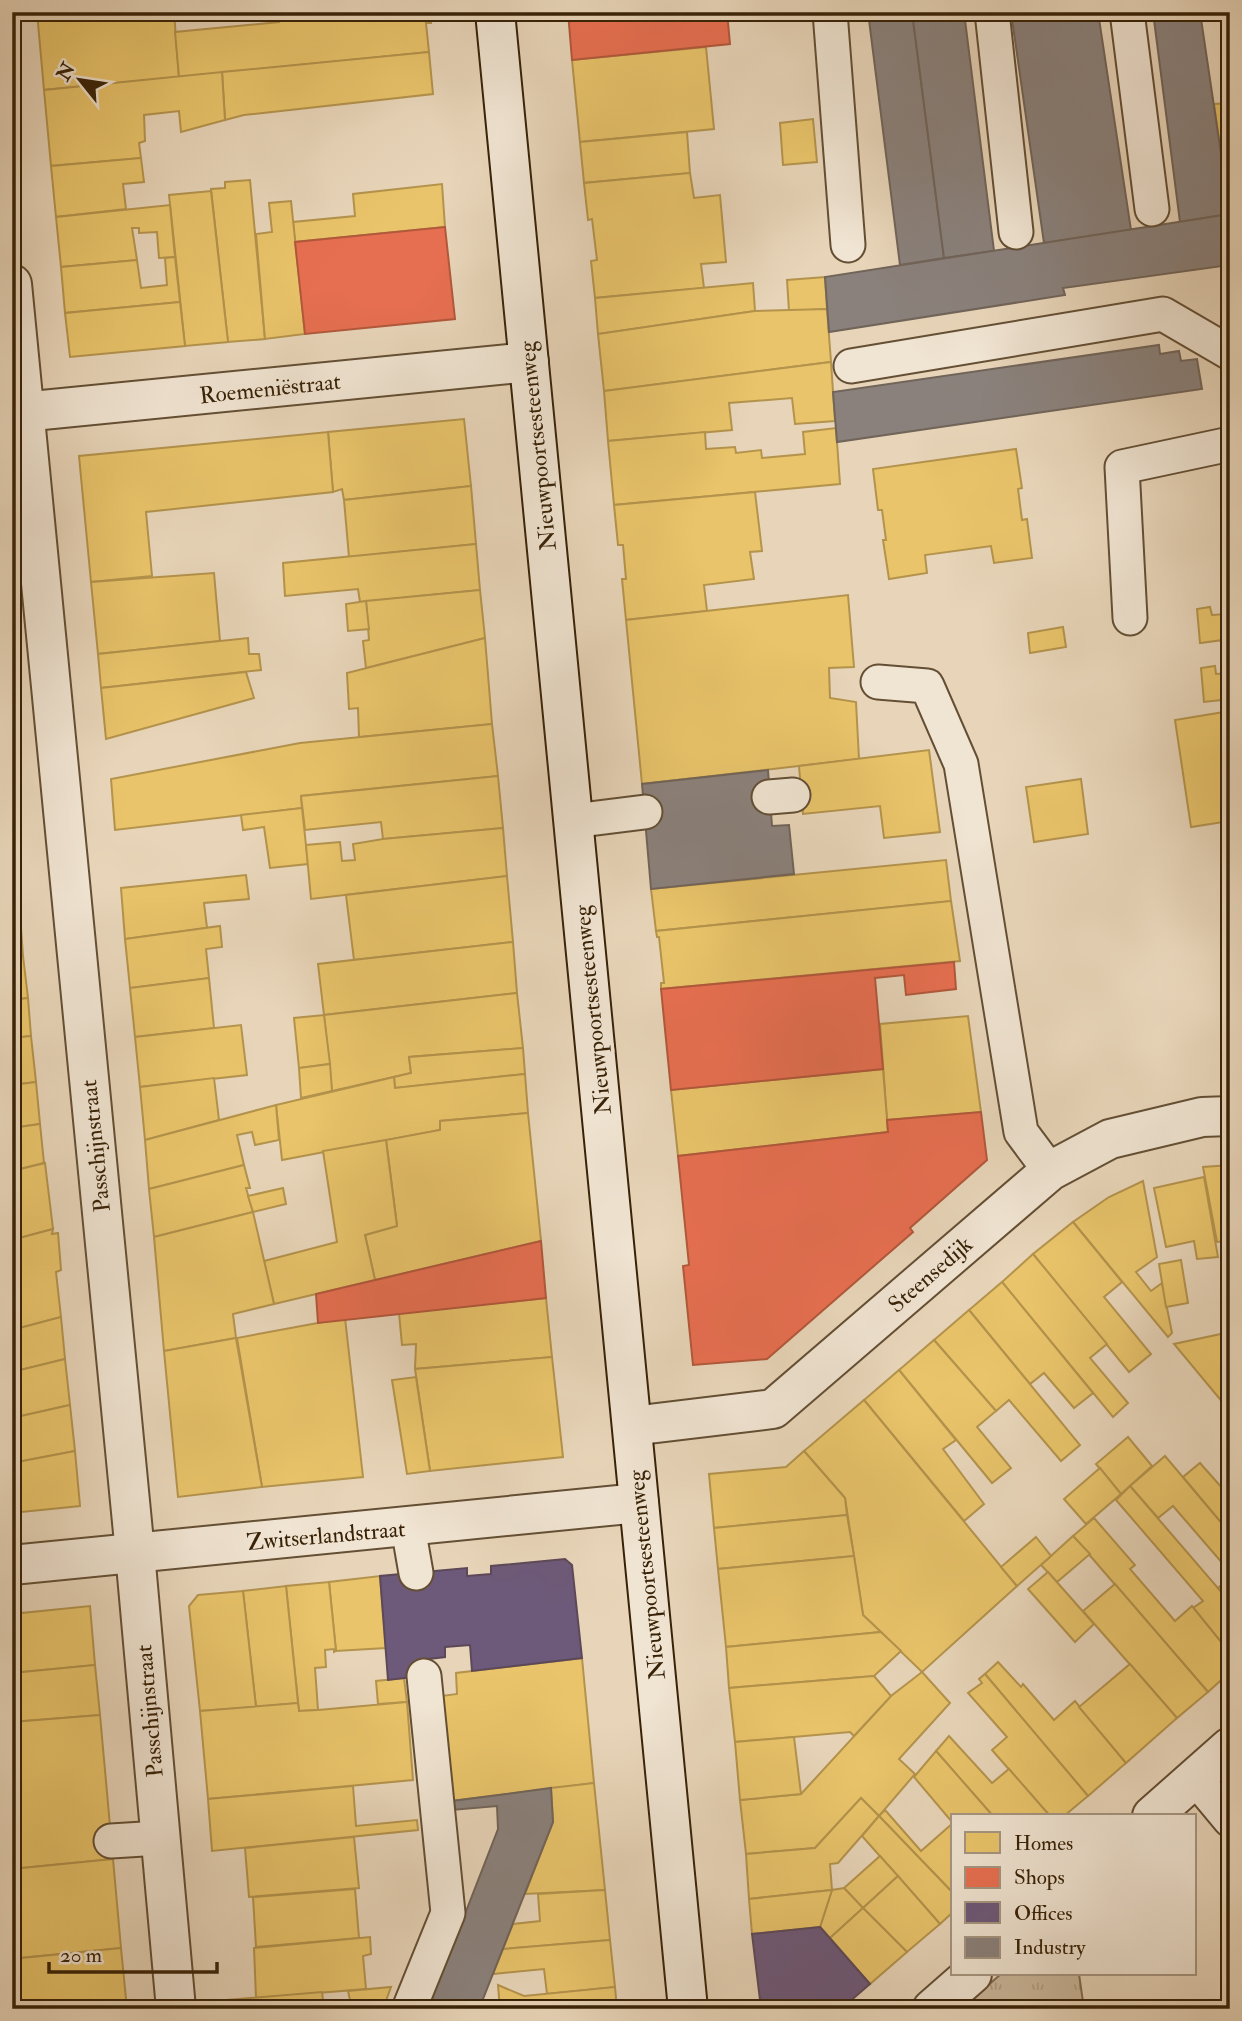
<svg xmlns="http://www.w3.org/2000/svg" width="1242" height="2021" viewBox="0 0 1242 2021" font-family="'IM FELL Double Pica',serif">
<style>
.grass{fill:url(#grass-tufts);stroke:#816c51;stroke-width:2}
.homes{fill:#e9c46a;stroke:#b4934c;stroke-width:2}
.shops{fill:#e76f51;stroke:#b2583b;stroke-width:2}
.offices{fill:#6d597a;stroke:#5d4858;stroke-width:2}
.industry{fill:#8a817c;stroke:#716459;stroke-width:2}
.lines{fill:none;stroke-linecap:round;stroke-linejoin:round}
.lane-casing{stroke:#644f34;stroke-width:37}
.street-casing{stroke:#644f34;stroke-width:42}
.secondary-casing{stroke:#382207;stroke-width:42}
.lane{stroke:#f0e4d2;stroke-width:33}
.street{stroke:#f0e4d2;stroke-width:38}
.secondary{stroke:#f0e4d2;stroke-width:38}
.labels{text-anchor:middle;stroke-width:7;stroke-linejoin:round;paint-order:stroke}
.street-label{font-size:23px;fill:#382207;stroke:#f0e4d2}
</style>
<defs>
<pattern id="grass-tufts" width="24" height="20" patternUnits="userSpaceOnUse" patternTransform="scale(1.75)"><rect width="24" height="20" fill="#cab79b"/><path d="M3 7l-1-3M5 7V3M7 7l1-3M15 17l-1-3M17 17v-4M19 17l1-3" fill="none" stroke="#ae9d84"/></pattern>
</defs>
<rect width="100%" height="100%" fill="#e8d5b9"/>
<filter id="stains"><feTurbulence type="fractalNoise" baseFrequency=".00286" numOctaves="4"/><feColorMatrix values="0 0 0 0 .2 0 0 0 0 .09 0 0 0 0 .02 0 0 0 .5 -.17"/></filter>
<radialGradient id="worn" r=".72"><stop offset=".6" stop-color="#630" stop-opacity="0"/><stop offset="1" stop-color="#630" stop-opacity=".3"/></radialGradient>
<polygon class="grass" points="1001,1974 1079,1974 1084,2009 961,2009"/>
<g class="homes">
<polygon points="37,12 174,12 179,77 44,90"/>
<polygon points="430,12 431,23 426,23 429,52 179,77 175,32 279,22 277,13 282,12"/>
<polygon points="706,47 714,129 580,142 572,60"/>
<polygon points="429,52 433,94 244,115 225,120 222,72"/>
<polygon points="222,72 225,120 181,132 179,111 144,115 145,141 139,143 141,158 51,166 44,90"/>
<polygon points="1230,103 1230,155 1221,156 1214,104"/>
<polygon points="813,119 817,162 783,165 780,123"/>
<polygon points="687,132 690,173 584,183 580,142"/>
<polygon points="141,158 144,182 123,184 126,209 56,217 51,166"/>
<polygon points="690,173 694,198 720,195 726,262 701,264 704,288 595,298 591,261 597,260 592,219 588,220 584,183"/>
<polygon points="250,180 265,339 228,342 211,189 225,188 225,182"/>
<polygon points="442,184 445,227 295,242 293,222 355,216 353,194"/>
<polygon points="211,191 228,342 185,346 169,195"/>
<polygon points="291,201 305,334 265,339 256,234 272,232 269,203"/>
<polygon points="170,205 175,257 159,258 157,232 139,233 139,228 132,228 137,260 61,267 56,217"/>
<polygon points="175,257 180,302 65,313 61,267 137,260 141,288 167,285 165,258"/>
<polygon points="825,277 827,309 789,311 787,280"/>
<polygon points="753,283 755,311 598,334 595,298"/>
<polygon points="180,302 185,346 70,357 65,313"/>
<polygon points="827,309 831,362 604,391 598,334 755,311"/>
<polygon points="831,362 835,421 795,424 792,398 729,403 732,430 608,441 604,391"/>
<polygon points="464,419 471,486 344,500 342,489 333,492 328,432"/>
<polygon points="836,428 840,484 614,505 608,441 705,432 706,449 735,447 736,453 761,450 762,458 805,454 803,432"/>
<polygon points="328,432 333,492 146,512 152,576 91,582 79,456"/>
<polygon points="1016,449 1022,488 1018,489 1022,520 1027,519 1032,558 994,563 991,546 925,555 927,573 889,579 883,540 886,540 882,510 878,510 873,469"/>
<polygon points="471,486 476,544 349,557 344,500"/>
<polygon points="755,492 762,551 750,552 754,579 704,585 707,611 626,620 622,579 626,579 623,545 618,545 614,505"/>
<polygon points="476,544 480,590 360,602 358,589 285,596 283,563"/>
<polygon points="214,573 220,641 98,654 91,582"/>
<polygon points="480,590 485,638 366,668 363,641 369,640 366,601"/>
<polygon points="848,595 854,667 829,668 830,698 856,702 859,759 642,784 626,620"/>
<polygon points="366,601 369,629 348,631 346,604"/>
<polygon points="1230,604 1230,639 1200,643 1197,609 1210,607 1212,615 1226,614 1225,605"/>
<polygon points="1063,627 1066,647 1030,653 1028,633"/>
<polygon points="248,638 249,654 259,654 261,670 101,688 98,654"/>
<polygon points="485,638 492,724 359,737 358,708 349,709 347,673"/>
<polygon points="1215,666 1216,674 1230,673 1230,699 1204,702 1201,668"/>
<polygon points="246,672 254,698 106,739 101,688"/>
<polygon points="1230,711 1230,821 1191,827 1175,720"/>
<polygon points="492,724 498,776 301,796 302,808 115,830 111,779 300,743"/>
<polygon points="929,750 940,832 884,838 880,806 803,814 799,766"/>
<polygon points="498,776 503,828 383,839 381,822 305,830 301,796"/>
<polygon points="1081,779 1088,834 1034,842 1026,787"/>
<polygon points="302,808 308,864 270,868 264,827 243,830 241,815"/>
<polygon points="503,828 507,876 311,899 306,845 340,842 342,861 355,860 353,844 383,839"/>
<polygon points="946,860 951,901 656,931 651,889"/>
<polygon points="12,872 16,872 20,914 12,914"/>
<polygon points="246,875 249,899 204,903 207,928 125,939 121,888"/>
<polygon points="507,876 513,942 354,960 346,895"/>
<polygon points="951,901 960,961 661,989 661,983 664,983 659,937 657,937 656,931"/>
<polygon points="12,914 20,914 23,956 12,957"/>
<polygon points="220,926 222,947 206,949 209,978 130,988 125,939"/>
<polygon points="513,942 517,993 324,1015 318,964"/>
<polygon points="23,956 28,998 12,1000 12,957"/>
<polygon points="209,978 214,1028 135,1037 130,988"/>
<polygon points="517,993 523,1048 409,1057 411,1073 332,1091 324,1015"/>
<polygon points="28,998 31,1036 12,1038 12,1000"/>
<polygon points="324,1015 330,1064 299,1068 294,1018"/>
<polygon points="968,1016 981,1112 887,1120 880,1024"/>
<polygon points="241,1025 247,1075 140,1087 135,1037"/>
<polygon points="31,1036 36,1082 12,1085 12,1038"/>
<polygon points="523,1048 525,1074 395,1088 394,1077 411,1073 409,1057"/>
<polygon points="330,1064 332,1091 301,1098 299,1068"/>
<polygon points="883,1069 888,1132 678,1156 671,1090"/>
<polygon points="525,1074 528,1113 440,1121 440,1130 282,1160 276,1105 394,1077 395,1088"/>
<polygon points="214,1078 219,1120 145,1140 140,1087"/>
<polygon points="36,1082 40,1124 12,1128 12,1085"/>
<polygon points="276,1105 279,1140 255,1145 252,1132 237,1135 244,1165 149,1189 145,1140"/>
<polygon points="528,1113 541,1241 375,1280 365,1235 397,1226 386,1140 440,1130 440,1121"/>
<polygon points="40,1124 44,1163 12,1171 12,1128"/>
<polygon points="386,1140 397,1226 365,1235 375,1280 274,1304 264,1261 337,1242 323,1151"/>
<polygon points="45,1163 53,1229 12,1240 12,1171"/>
<polygon points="244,1165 250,1188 246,1188 253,1212 154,1237 149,1189"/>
<polygon points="1230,1165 1230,1262 1228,1262 1226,1241 1217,1242 1203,1167"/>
<polygon points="1204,1177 1218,1257 1197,1259 1194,1241 1166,1247 1154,1188"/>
<polygon points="1143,1181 1157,1257 1136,1272 1151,1291 1162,1283 1172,1333 1168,1337 1073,1222 1109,1197"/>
<polygon points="283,1188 286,1204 253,1212 248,1196"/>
<polygon points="253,1212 274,1304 233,1314 236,1338 164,1351 154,1237"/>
<polygon points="1073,1222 1122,1282 1104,1297 1151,1354 1129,1372 1033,1254"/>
<polygon points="53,1229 52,1234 58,1233 61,1270 56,1272 61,1317 12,1330 12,1240"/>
<polygon points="1033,1254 1107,1344 1090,1358 1128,1403 1113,1417 1002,1282"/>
<polygon points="1181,1260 1188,1303 1166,1307 1159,1264"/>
<polygon points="1002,1282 1093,1393 1074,1408 1044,1373 1030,1384 969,1310"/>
<polygon points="546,1298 552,1357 415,1369 416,1344 402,1345 399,1313"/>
<polygon points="969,1310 1080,1445 1061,1461 1009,1400 996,1411 934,1340"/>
<polygon points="61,1317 65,1359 12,1372 12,1330"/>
<polygon points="345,1318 363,1477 262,1487 237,1338"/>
<polygon points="1230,1332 1230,1399 1224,1404 1174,1344"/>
<polygon points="236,1338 262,1487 178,1497 164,1351"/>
<polygon points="934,1340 996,1411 977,1427 1011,1468 992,1483 899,1370"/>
<polygon points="552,1357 563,1457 430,1471 415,1369"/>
<polygon points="65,1359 70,1405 12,1418 12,1372"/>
<polygon points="899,1370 956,1440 943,1449 984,1504 964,1521 864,1400"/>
<polygon points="416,1377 430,1471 407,1474 392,1380"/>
<polygon points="864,1400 1017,1586 922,1672 863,1615 845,1498 804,1451"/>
<polygon points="70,1405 75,1451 12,1463 12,1418"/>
<polygon points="1128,1437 1152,1466 1121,1494 1096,1464"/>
<polygon points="75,1451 80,1506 12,1513 12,1463"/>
<polygon points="804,1451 845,1498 847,1515 714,1528 709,1474 786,1467"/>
<polygon points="1165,1456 1230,1533 1230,1572 1173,1506 1158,1518 1130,1486"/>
<polygon points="1200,1463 1230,1497 1230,1533 1183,1477"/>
<polygon points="1100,1468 1121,1494 1086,1524 1064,1499"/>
<polygon points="1130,1486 1230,1602 1230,1653 1193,1608 1203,1601 1116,1500"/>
<polygon points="847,1515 854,1556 718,1569 714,1528"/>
<polygon points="1094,1518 1135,1565 1130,1569 1175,1621 1192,1606 1230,1653 1230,1672 1208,1692 1073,1536"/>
<polygon points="1073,1536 1090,1554 1057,1582 1041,1565"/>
<polygon points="1036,1537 1051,1556 1017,1586 1001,1567"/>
<polygon points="854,1556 863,1615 881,1632 726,1647 718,1569"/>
<polygon points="1048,1572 1094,1624 1075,1642 1028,1589"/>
<polygon points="380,1576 386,1648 336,1651 329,1582"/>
<polygon points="1230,1577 1230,1602 1218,1588"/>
<polygon points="329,1582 336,1651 334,1652 334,1649 325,1650 326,1667 315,1668 318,1710 299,1711 286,1586"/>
<polygon points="1115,1584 1208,1692 1177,1718 1083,1611"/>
<polygon points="286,1586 298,1703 256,1707 243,1591"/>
<polygon points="243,1591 256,1707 200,1711 189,1606 198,1595"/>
<polygon points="90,1606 95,1665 12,1673 12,1614"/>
<polygon points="881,1632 901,1651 874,1676 729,1688 726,1647"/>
<polygon points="582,1658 594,1783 444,1802 434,1697 457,1694 456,1673"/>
<polygon points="998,1662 1021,1687 1023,1684 1054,1720 1075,1701 1126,1763 1088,1796 985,1674"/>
<polygon points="1130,1664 1177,1718 1126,1763 1079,1707"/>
<polygon points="95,1665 100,1715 12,1722 12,1673"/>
<polygon points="922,1672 950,1703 899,1759 915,1774 879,1816 861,1798 815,1848 746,1854 740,1800 801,1794 891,1696"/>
<polygon points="985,1674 1088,1796 1064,1816 1050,1816 992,1750 1007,1737 968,1693 982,1683 979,1679"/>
<polygon points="874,1676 891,1696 854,1736 850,1732 735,1742 729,1688"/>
<polygon points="404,1678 407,1702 378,1704 376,1681"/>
<polygon points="407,1702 413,1780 208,1799 200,1711 298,1703 299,1711 318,1710"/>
<polygon points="100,1715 113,1859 12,1869 12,1722"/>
<polygon points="949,1736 992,1783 1009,1769 1050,1816 993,1816 936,1751"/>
<polygon points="794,1737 801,1794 740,1800 735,1742"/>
<polygon points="936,1751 993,1816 953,1816 952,1822 914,1777"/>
<polygon points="594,1783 605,1890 525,1894 553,1822 551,1788"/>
<polygon points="353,1786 356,1826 417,1820 418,1830 212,1851 208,1799"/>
<polygon points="861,1798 879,1816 838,1863 830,1864 832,1890 749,1899 746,1854 815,1848"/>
<polygon points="885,1810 921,1851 953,1823 953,1893 879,1816"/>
<polygon points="879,1816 953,1893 953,1912 940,1924 862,1836"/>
<polygon points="354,1837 359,1888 249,1897 245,1848"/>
<polygon points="880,1856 898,1876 863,1908 844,1888"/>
<polygon points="113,1859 121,1948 20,1958 17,1929 12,1929 12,1869"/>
<polygon points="898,1876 940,1924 907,1952 863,1908"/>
<polygon points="844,1888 863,1908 830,1938 820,1927 832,1890"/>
<polygon points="355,1889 359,1938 256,1947 253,1897"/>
<polygon points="605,1890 610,1940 503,1949 513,1924 540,1921 538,1894"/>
<polygon points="832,1890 820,1927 752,1934 749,1899"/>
<polygon points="863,1908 907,1952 870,1984 830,1938"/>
<polygon points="370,1937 371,1954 363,1956 366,1989 256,1998 254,1948"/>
<polygon points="610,1940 615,1987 547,1994 544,1969 493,1974 503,1949"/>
<polygon points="121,1948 127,2009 12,2009 12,1959"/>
<polygon points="498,1985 524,1996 615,1987 617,2009 500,2009"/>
<polygon points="391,1987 383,2009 352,2009 348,1991"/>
<polygon points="322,1992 324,2009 227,2009 227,2000"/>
</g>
<g class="shops">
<polygon points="568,12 727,12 730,44 572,60"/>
<polygon points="445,227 455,319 305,334 295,242"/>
<polygon points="954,962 956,989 906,995 904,975 875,978 883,1069 671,1090 661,989"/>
<polygon points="981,1112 987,1160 910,1228 913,1232 767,1359 693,1365 683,1266 689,1265 678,1156 888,1132 887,1120"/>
<polygon points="541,1241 546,1298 318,1323 316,1294"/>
</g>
<g class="offices">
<polygon points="565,1559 572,1565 582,1658 472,1671 470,1645 445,1647 445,1657 429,1659 430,1675 388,1680 380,1576 467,1568 467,1576 491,1574 491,1566"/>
<polygon points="820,1927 870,1984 841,2009 761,2008 752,1934"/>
</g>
<g class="industry">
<polygon points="868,12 912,12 944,258 900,265"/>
<polygon points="912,12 964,12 994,251 944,258"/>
<polygon points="1011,12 1098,12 1131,230 1044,243"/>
<polygon points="1153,12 1200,12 1230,214 1180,222"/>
<polygon points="1230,214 1230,265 1063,288 1065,295 829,332 825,277"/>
<polygon points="1159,345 1160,354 1179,351 1181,361 1197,359 1202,389 837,442 833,392"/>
<polygon points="768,770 772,826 789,825 794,874 651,889 642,784"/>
<polygon points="551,1788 553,1822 479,2009 428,2009 498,1829 497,1806 452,1810 452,1801"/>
</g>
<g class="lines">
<g class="lane-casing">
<g id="lane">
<polyline points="830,12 848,245"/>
<polyline points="992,12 1016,232"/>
<polyline points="1127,12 1152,209"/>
<polyline points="851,366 1163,314 1230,353"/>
<polyline points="1130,618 1122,467 1230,444"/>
<polyline points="878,682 927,686 961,764 1021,1132 1050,1171"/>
<polyline points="769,797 793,795"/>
<polyline points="573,821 645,812"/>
<polyline points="408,1527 416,1573"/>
<polyline points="1195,1778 1230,1820"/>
<polyline points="111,1841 160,1838"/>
<polyline points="409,2009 448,1913 424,1676"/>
</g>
</g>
<g class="street-casing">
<g id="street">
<polyline points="12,284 135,1553 176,2009"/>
<polyline points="12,413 529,362"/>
<polyline points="632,1426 773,1409 1050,1171 1110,1139 1202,1117 1230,1116"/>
<polyline points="12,1565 639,1503"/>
<polyline points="1152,1816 1230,1747"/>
<polyline points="932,2009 972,1974"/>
</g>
</g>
<g class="secondary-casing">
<polyline id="secondary" points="495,12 688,2009"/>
</g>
<use href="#lane" class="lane"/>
<use href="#street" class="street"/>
<use href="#secondary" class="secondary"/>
</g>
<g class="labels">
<g class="street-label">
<text transform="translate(270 388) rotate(-6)" y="8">Roemeniëstraat</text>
<text transform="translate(537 446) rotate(-96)" y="8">Nieuwpoortsesteenweg</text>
<text transform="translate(592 1010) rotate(-96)" y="8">Nieuwpoortsesteenweg</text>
<text transform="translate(95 1146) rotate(-96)" y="8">Passchijnstraat</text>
<text transform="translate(930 1274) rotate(-41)" y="8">Steensedijk</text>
<text transform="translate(326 1535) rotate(-5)" y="8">Zwitserlandstraat</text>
<text transform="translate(646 1575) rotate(-96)" y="8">Nieuwpoortsesteenweg</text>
<text transform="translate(149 1711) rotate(-95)" y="8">Passchijnstraat</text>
</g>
</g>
<rect width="1242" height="2021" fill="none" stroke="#e8d5b9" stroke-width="42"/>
<rect x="14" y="14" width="1214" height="1993" fill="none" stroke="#382207" stroke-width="3.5"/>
<rect x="21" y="21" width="1200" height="1979" fill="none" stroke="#382207" stroke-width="2"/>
<rect x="951" y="1814" width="245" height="161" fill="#f0e4d2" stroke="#a69681" stroke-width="2"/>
<rect x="965" y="1832" width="35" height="21" fill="#e9c46a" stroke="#a69681" stroke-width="2"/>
<text x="1014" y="1850" font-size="21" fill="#382207">Homes</text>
<rect x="965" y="1867" width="35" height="21" fill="#e76f51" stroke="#a69681" stroke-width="2"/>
<text x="1014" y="1884" font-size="21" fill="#382207">Shops</text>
<rect x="965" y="1902" width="35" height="21" fill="#6d597a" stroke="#a69681" stroke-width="2"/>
<text x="1014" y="1920" font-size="21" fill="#382207">Offices</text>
<rect x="965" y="1937" width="35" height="21" fill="#8a817c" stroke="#a69681" stroke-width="2"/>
<text x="1014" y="1954" font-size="21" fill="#382207">Industry</text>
<g transform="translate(80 80) rotate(300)" stroke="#f0e4d2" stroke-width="5" paint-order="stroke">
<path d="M0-5L12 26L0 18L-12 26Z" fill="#382207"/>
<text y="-10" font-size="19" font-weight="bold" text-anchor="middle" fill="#382207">N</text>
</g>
<path d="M49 1962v10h168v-10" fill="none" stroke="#382207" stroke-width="3.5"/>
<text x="60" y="1962" font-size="21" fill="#382207" stroke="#f0e4d2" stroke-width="5" paint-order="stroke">20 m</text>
<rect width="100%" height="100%" filter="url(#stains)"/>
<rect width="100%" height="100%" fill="url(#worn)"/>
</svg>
